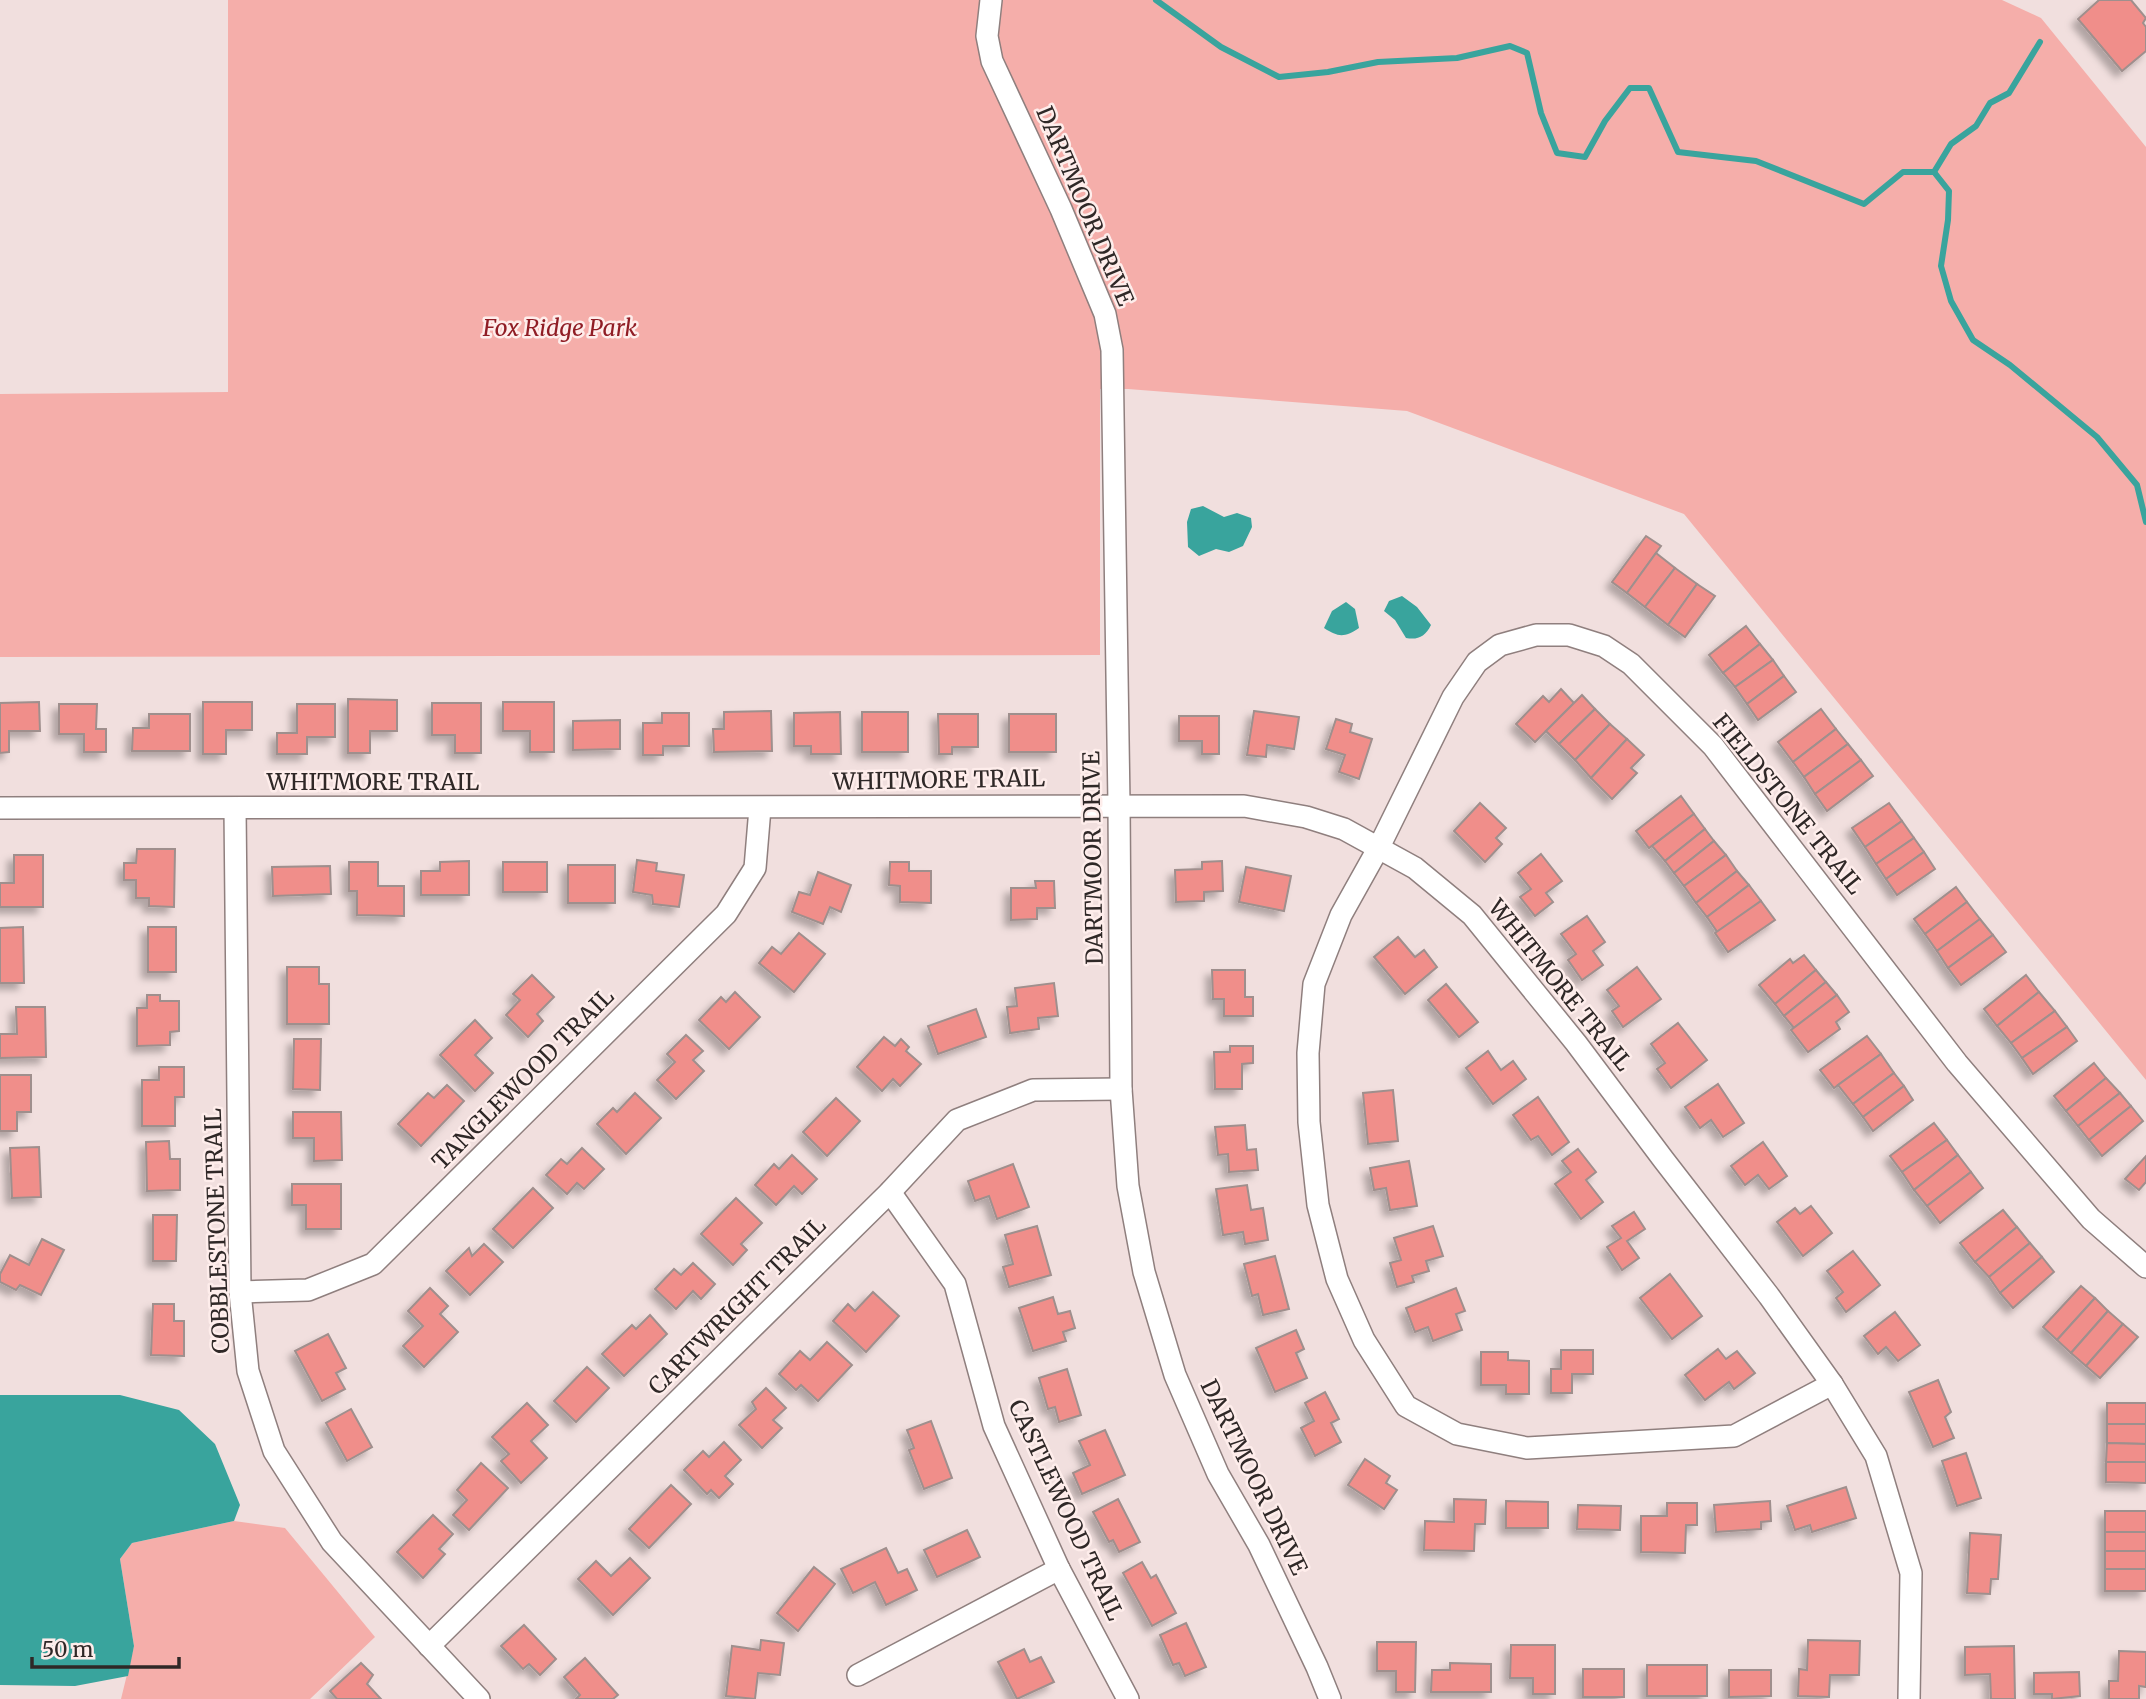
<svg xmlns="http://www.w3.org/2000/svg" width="2146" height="1699" viewBox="0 0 2146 1699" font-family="Merriweather,serif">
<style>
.green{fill:#f5aeaa}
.water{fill:#39a49d}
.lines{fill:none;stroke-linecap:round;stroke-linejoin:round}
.stream{stroke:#39a49d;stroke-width:6}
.building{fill:#f08e8a;stroke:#9f8f8d;stroke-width:2;filter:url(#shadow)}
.minor-casing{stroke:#8f7f7e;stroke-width:24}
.minor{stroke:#fff;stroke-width:21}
.labels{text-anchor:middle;stroke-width:5;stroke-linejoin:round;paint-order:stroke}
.street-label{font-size:23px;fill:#2f2827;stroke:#feedeb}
.park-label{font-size:23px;font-style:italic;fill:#901d25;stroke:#feedeb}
</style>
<defs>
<filter id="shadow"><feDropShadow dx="-6" dy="6" stdDeviation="3.5" flood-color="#0004"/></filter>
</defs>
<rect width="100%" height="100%" fill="#f1dfde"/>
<g class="green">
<polygon points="228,0 2002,0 2041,18 2146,147 2146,1080 1684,514 1407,411 1128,389 1100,389 1100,655 0,657 0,394 228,392"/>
<polygon points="234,1521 285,1528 375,1637 310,1699 121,1699 134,1646 120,1559 132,1543"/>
</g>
<g class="water">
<polygon points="1203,506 1224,517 1237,513 1251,518 1252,527 1243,546 1229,552 1216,549 1199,556 1188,547 1187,522 1191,509"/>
<path d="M1402,596L1417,607L1431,625C1425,637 1418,640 1406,638L1395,620L1384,611L1389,601Z"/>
<path d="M1346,602L1355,609L1359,628C1344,638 1338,637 1324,628L1332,611Z"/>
<polygon points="0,1395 120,1395 179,1410 215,1444 240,1505 234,1521 132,1543 120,1559 134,1646 128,1676 75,1686 0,1685"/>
</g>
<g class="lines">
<g class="stream">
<polyline points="1156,0 1221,47 1279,77 1328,72 1378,62 1457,58 1510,46 1527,53 1541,113 1557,153 1585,157 1605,121 1630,88 1649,88 1678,152 1756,161 1864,204 1903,172 1934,172 1949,191 1948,220 1941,266 1951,301 1973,340 2010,365 2097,437 2137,485 2146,522"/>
<polyline points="1934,172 1951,144 1976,126 1990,103 2009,93 2040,42"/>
</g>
</g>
<g class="building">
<polygon points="2099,0 2131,0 2146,18 2143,23 2146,27 2146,51 2122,71 2078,19"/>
<polygon points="1646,536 1661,546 1627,593 1612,582"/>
<polygon points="1656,553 1675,568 1645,607 1627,593"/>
<polygon points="1675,568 1697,584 1668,625 1645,607"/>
<polygon points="1697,584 1715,596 1685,637 1668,625"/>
<polygon points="1746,626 1760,644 1723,673 1709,655"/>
<polygon points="1760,644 1773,660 1735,687 1723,673"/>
<polygon points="1773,660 1784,676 1747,704 1735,687"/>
<polygon points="1784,676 1796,692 1758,720 1747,704"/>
<polygon points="1561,689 1574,703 1535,742 1516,724 1543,696 1549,702"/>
<polygon points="1582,695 1595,709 1559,744 1546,731"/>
<polygon points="348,699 397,700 397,731 370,731 370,753 348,753"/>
<polygon points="39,702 40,731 9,731 9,752 0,753 0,703"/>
<polygon points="203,702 252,702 252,730 226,730 226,754 203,754"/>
<polygon points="503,702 554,702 554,752 530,752 530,731 503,731"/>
<polygon points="432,703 481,703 481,753 455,753 455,735 432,735"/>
<polygon points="59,704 97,704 96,729 106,729 106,752 84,752 84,734 59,734"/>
<polygon points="297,704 335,704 335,737 307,737 307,754 277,754 277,733 297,733"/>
<polygon points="1595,709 1610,724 1575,760 1559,744"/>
<polygon points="1821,709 1836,729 1793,762 1778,742"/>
<polygon points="771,711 772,751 714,752 713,729 724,729 724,712"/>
<polygon points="1254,711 1299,717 1294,749 1267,745 1266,757 1247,755"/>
<polygon points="840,712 841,754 811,754 811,746 794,746 794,713"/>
<rect x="862" y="712" width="46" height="40"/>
<polygon points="662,713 689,713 689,746 663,746 663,755 643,755 643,723 662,723"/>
<polygon points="149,714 190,714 190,751 132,751 133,728 149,728"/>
<polygon points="938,714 978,714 978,747 952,747 952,754 939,754"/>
<rect x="1009" y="714" width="47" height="38"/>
<polygon points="1179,716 1219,716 1219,754 1202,754 1202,741 1179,741"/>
<polygon points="1336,719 1352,724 1350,732 1372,739 1359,779 1339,772 1345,755 1326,749"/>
<polygon points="620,720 620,749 573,750 573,721"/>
<polygon points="1610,724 1627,739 1591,778 1575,760"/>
<polygon points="1836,729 1848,744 1804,777 1793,762"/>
<polygon points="1627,739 1644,755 1631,768 1637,773 1612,799 1591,778"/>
<polygon points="1848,744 1861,760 1815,794 1804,777"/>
<polygon points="1861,760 1873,776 1827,811 1815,794"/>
<polygon points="1681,796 1694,814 1649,848 1636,831"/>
<polygon points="1480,803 1506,828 1496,838 1502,844 1485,862 1454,831"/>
<polygon points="1889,803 1902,821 1865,847 1852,828"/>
<polygon points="1694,814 1705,829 1665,861 1652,846"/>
<polygon points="1902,821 1914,838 1876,864 1865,847"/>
<polygon points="1705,829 1714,841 1674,873 1665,861"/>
<polygon points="1914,838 1924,852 1886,879 1876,864"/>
<polygon points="1714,841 1726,855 1684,886 1674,873"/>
<polygon points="137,849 175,849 174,907 149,906 149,898 136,898 136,880 124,880 124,863 136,863"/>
<polygon points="1924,852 1935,869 1897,895 1886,879"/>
<polygon points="1541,854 1562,881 1546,893 1553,902 1535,916 1520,897 1531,889 1518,873"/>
<polygon points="14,855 43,855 43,907 0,907 0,883 14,883"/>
<polygon points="1726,855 1737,871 1696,903 1684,886"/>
<polygon points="637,860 657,863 656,871 684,875 679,907 653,904 652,895 633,892"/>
<polygon points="469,861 469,895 421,895 421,871 440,871 440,862"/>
<polygon points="1222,861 1223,891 1204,892 1204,901 1176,902 1175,870 1202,869 1202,862"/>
<polygon points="349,862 378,862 378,886 404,886 404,916 357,915 357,891 349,891"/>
<rect x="503" y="862" width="44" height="30"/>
<polygon points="890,862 909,862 909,871 931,871 931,903 900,902 900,886 889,885"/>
<rect x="568" y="865" width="47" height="38"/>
<polygon points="330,866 331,894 273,896 272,867"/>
<polygon points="1246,867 1291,876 1284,911 1239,902"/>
<polygon points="1737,871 1749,885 1707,917 1696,903"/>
<polygon points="818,872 851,885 841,912 830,907 823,924 792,912 799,892 810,895"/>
<polygon points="1035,881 1054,881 1055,908 1037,908 1037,919 1011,920 1011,888 1036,888"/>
<polygon points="1749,885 1761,901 1718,933 1707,917"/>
<polygon points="1956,887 1967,902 1925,934 1914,919"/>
<polygon points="1761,901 1775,920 1728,952 1715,933"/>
<polygon points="1967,902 1980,919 1937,951 1925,934"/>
<polygon points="1587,916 1605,942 1593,951 1603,965 1582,980 1568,960 1576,954 1561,934"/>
<polygon points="1980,919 1993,935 1948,968 1937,951"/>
<polygon points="23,927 24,983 0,983 0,928"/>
<rect x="148" y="927" width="28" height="45"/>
<polygon points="799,933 825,954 794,992 759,963 772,947 781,954"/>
<polygon points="1993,935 2006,952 1961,985 1948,968"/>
<polygon points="1398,937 1415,957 1424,950 1437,967 1405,994 1374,957"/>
<polygon points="1804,955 1816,970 1775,1004 1759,985 1790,959 1793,963"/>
<polygon points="287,967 319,967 319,984 329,984 329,1024 287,1024"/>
<polygon points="1637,967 1661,999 1623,1027 1612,1011 1619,1006 1607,990"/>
<polygon points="1212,970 1245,970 1245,997 1253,997 1253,1016 1224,1016 1224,999 1213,999"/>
<polygon points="1816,970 1826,982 1784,1016 1775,1004"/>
<polygon points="532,975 554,997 537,1014 543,1021 528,1037 506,1015 520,1000 513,994"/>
<polygon points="2026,975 2039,992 1997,1026 1984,1009"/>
<polygon points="1826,982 1837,995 1794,1028 1784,1016"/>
<polygon points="1054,983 1058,1016 1038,1018 1039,1029 1010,1033 1007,1007 1017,1006 1015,988"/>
<polygon points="1446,984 1478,1022 1459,1037 1428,1000"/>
<polygon points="735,992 760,1017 729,1049 699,1020 721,997 726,1002"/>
<polygon points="2039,992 2055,1011 2011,1043 1997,1026"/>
<polygon points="147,995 160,995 160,1001 179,1001 179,1031 170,1032 170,1045 137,1046 137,1008 147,1008"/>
<polygon points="1837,995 1849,1012 1836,1022 1840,1029 1808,1052 1791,1030"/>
<polygon points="16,1007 45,1007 46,1057 0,1058 0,1034 17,1034"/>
<polygon points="976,1009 986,1037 938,1054 928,1026"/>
<polygon points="2055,1011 2067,1027 2022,1058 2011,1043"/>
<polygon points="475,1020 492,1038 475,1055 493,1073 475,1091 440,1055"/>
<polygon points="1678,1023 1707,1060 1671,1088 1657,1069 1665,1063 1651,1044"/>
<polygon points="2067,1027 2077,1041 2033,1074 2022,1058"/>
<polygon points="686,1035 703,1051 693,1060 704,1071 676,1099 657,1080 675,1062 667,1054"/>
<polygon points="1867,1036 1881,1054 1834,1088 1820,1070"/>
<polygon points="884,1037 895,1046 901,1039 909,1047 906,1051 921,1064 900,1086 893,1079 882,1091 857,1067"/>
<polygon points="294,1039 321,1039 320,1090 293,1089"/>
<polygon points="1230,1046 1253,1046 1253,1063 1242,1064 1242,1089 1215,1089 1214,1052 1230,1052"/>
<polygon points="1488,1051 1501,1070 1513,1061 1526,1079 1493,1104 1466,1068"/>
<polygon points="1881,1054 1894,1073 1853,1104 1838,1085"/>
<polygon points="2094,1063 2106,1078 2066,1111 2054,1096"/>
<polygon points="159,1067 184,1067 184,1097 175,1097 175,1126 142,1126 142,1080 159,1080"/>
<polygon points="1894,1073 1904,1086 1863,1117 1853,1104"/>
<polygon points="0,1075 31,1075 31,1112 17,1112 17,1131 0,1131"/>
<polygon points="2106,1078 2120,1093 2078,1126 2066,1111"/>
<polygon points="1718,1084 1744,1123 1723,1137 1711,1120 1700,1128 1685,1107"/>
<polygon points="447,1085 464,1101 421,1146 398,1124 428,1093 434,1098"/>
<polygon points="1904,1086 1913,1100 1873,1131 1863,1117"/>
<polygon points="1393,1090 1398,1141 1368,1144 1363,1093"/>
<polygon points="635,1093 661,1118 626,1154 597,1124 613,1108 617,1112"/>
<polygon points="2120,1093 2131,1106 2089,1140 2078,1126"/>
<polygon points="1538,1097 1569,1142 1552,1155 1538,1136 1531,1140 1513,1115"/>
<polygon points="836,1098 860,1121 827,1156 803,1132"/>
<polygon points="2131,1106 2143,1121 2102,1156 2089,1140"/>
<polygon points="293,1112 341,1112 342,1160 314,1161 314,1138 293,1138"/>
<polygon points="1934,1123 1947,1140 1902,1172 1890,1156"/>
<polygon points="1245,1125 1247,1150 1256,1149 1258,1170 1229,1172 1228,1154 1218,1155 1215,1127"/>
<polygon points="1947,1140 1958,1155 1914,1190 1902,1172"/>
<polygon points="169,1141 170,1159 180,1159 180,1190 147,1191 146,1142"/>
<polygon points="1763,1142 1787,1176 1769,1189 1758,1175 1745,1185 1731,1166"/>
<polygon points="39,1147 41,1197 12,1198 10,1148"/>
<polygon points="582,1148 604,1169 584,1189 577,1183 567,1194 546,1175 561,1159 567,1164"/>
<polygon points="1578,1149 1596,1172 1586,1180 1603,1202 1581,1219 1555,1184 1571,1172 1562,1161"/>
<polygon points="792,1155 817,1179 802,1194 794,1186 776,1205 755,1185 774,1164 779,1169"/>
<polygon points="1958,1155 1971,1172 1927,1206 1914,1190"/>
<polygon points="2146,1156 2146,1182 2139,1190 2125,1179"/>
<polygon points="1409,1161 1417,1206 1390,1210 1386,1188 1374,1190 1370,1168"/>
<polygon points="1013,1164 1029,1207 997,1219 989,1196 975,1201 968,1181"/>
<polygon points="1971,1172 1983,1188 1940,1223 1927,1206"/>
<polygon points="292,1184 341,1184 341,1229 306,1229 306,1205 292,1205"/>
<polygon points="1247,1185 1251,1210 1263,1208 1268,1240 1245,1244 1243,1232 1223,1235 1216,1189"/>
<polygon points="533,1188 553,1208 513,1248 493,1229"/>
<polygon points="736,1198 762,1223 741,1244 747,1250 733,1265 701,1234"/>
<polygon points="1811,1206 1832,1233 1803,1256 1777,1222 1795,1208 1800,1214"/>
<polygon points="2003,1210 2017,1227 1975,1262 1960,1243"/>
<polygon points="1634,1212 1645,1229 1627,1241 1639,1258 1622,1270 1607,1247 1621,1238 1612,1226"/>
<polygon points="153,1215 177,1215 176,1261 153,1261"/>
<polygon points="1037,1226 1051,1275 1009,1287 1003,1267 1013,1264 1005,1235"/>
<polygon points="1433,1226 1443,1256 1426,1261 1429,1271 1412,1276 1414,1282 1397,1287 1390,1263 1401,1260 1394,1238"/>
<polygon points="2017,1227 2030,1243 1989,1277 1975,1262"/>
<polygon points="42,1239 64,1250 41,1295 20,1285 16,1290 0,1282 0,1274 10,1255 29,1265"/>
<polygon points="2030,1243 2042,1257 2000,1293 1989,1277"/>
<polygon points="484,1244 503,1262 470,1295 446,1271 469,1248 472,1256"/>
<polygon points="1853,1251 1880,1285 1846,1312 1836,1298 1843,1292 1827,1271"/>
<polygon points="1275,1256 1289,1309 1263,1315 1258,1294 1252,1296 1244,1264"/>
<polygon points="2042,1257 2054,1272 2013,1308 2000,1293"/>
<polygon points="693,1263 715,1284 701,1299 693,1291 676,1309 655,1289 674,1269 681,1275"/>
<polygon points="1670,1274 1702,1316 1672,1339 1640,1298"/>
<polygon points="2081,1286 2095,1298 2057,1340 2043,1327"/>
<polygon points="430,1288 448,1306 440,1314 458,1332 424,1367 403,1346 423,1326 408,1311"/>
<polygon points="1456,1288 1465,1311 1456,1314 1462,1330 1433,1341 1428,1327 1415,1332 1406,1308"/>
<polygon points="873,1292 899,1316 866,1352 833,1321 848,1304 855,1311"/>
<polygon points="1053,1297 1058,1314 1070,1311 1075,1328 1063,1332 1066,1341 1033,1351 1019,1308"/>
<polygon points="2095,1298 2108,1311 2071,1353 2057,1340"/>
<polygon points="153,1304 174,1304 174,1321 184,1321 184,1356 151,1355"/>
<polygon points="2108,1311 2123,1324 2086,1366 2071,1353"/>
<polygon points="1895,1312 1920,1345 1898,1361 1886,1347 1878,1354 1864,1336"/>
<polygon points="650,1315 667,1334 624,1376 602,1354 632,1325 636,1329"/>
<polygon points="2123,1324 2138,1337 2100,1378 2086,1366"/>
<polygon points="1296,1330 1304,1349 1296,1353 1307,1378 1275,1392 1256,1348"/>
<polygon points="328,1334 346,1368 336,1373 345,1389 322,1401 295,1351"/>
<polygon points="827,1342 852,1365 818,1401 801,1385 796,1390 779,1374 800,1351 810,1360"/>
<polygon points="1718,1349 1726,1359 1737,1351 1755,1373 1734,1389 1729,1382 1705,1400 1685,1375"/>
<polygon points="1561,1350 1593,1350 1593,1374 1572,1374 1572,1393 1551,1393 1551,1369 1561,1369"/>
<polygon points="1481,1352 1508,1352 1508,1360 1529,1361 1529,1394 1506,1394 1506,1385 1481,1385"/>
<polygon points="587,1367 609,1388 576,1422 554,1401"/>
<polygon points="1067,1369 1081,1415 1059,1422 1055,1407 1048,1409 1039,1378"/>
<polygon points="1938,1380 1951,1412 1945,1417 1954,1438 1933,1447 1909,1392"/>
<polygon points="766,1388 786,1408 773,1420 782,1428 762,1448 739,1425 756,1409 752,1402"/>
<polygon points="1325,1392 1339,1419 1331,1423 1341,1442 1315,1456 1301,1428 1314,1421 1305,1403"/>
<polygon points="527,1403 548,1425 531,1441 547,1458 521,1483 501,1461 509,1454 492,1437"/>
<rect x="2107" y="1403" width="39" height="21"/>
<polygon points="351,1409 372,1447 347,1461 326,1423"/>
<polygon points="931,1421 952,1478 924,1489 909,1450 914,1448 907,1430"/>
<polygon points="2107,1424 2146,1424 2146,1444 2107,1443"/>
<polygon points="1105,1430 1125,1475 1082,1494 1073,1473 1090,1465 1079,1441"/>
<polygon points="724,1442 741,1460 725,1476 733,1484 719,1498 711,1490 707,1494 684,1470 703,1451 709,1457"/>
<polygon points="2107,1443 2146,1444 2146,1462 2106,1462"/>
<polygon points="1966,1453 1981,1498 1957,1506 1942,1461"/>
<polygon points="1365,1459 1390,1476 1386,1483 1397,1490 1384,1509 1348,1485"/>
<polygon points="2106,1462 2146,1462 2146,1483 2106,1482"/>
<polygon points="481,1463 508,1488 469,1530 453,1515 467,1500 457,1490"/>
<polygon points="671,1485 691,1504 649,1548 629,1529"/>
<polygon points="1846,1487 1856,1518 1812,1532 1810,1525 1795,1530 1787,1506"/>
<polygon points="1118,1499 1140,1542 1119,1552 1113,1540 1109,1542 1093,1512"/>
<polygon points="1454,1499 1486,1500 1485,1524 1475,1524 1474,1551 1424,1550 1425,1521 1454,1522"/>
<polygon points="1506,1501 1548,1502 1548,1528 1506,1528"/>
<polygon points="1770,1501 1771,1521 1761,1522 1761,1529 1716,1532 1714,1505"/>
<polygon points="1667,1503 1697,1503 1697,1525 1686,1525 1685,1553 1641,1552 1641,1516 1667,1516"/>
<polygon points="1578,1505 1621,1506 1620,1530 1577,1529"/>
<rect x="2105" y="1511" width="41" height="21"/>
<polygon points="433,1515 453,1534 439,1549 445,1554 423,1578 397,1552"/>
<polygon points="967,1530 980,1557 937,1577 924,1550"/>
<rect x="2105" y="1532" width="41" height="19"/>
<polygon points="1970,1533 2001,1535 1998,1579 1991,1579 1990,1594 1967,1593"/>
<polygon points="886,1548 898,1573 907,1569 917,1590 886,1605 875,1582 853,1593 841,1569"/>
<rect x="2105" y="1551" width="41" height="18"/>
<polygon points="630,1558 650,1578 613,1615 578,1579 596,1561 611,1576"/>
<polygon points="1142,1562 1151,1578 1156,1575 1176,1613 1152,1626 1123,1573"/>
<polygon points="814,1567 835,1584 798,1631 777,1613"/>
<rect x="2105" y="1569" width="41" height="22"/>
<polygon points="1186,1623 1206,1667 1185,1676 1179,1663 1173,1665 1160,1635"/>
<polygon points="524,1625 556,1659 540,1675 529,1664 523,1669 501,1646"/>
<polygon points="761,1640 784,1643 780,1675 758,1673 755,1699 726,1696 732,1646 760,1650"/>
<polygon points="1808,1640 1860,1641 1859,1675 1830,1675 1829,1697 1798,1696 1799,1669 1807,1670"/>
<polygon points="1377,1642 1416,1642 1415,1692 1396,1692 1396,1671 1377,1671"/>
<polygon points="1511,1645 1555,1645 1555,1694 1533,1694 1533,1678 1510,1678"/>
<polygon points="2014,1646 2015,1699 1991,1699 1990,1674 1965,1675 1965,1647"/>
<polygon points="1024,1649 1030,1662 1041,1657 1054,1682 1017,1699 998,1662"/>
<polygon points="2119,1651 2146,1652 2146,1687 2139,1686 2139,1699 2109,1699 2109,1681 2118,1681"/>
<polygon points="585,1658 618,1695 613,1699 576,1699 580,1695 564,1677"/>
<polygon points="361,1663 373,1675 367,1684 381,1699 337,1699 330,1691"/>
<polygon points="1450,1663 1491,1664 1491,1692 1431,1692 1432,1670 1450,1670"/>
<rect x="1647" y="1665" width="60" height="31"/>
<rect x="1583" y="1669" width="41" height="28"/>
<polygon points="1729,1670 1771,1670 1771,1696 1729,1697"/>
<polygon points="2079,1672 2080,1696 2052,1699 2052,1694 2034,1694 2034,1673"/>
</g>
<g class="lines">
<g class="minor-casing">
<g id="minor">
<polyline points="991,0 987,36 992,61 1061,209 1105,314 1112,350 1119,804 1121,1089 1128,1186 1144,1272 1175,1375 1218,1474 1259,1545 1317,1667 1330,1699"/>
<polyline points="0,808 1244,806 1306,817 1344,829 1415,868 1472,915 1576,1043 1663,1159 1769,1296 1832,1384 1876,1456 1911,1573 1909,1699"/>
<polyline points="235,808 240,1292 248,1371 274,1451 332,1542 479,1699"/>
<polyline points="890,1192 955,1284 994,1426 1059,1569 1128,1699"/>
<polyline points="240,1292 308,1290 373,1264 726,914 755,868 760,808"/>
<polyline points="1832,1384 1734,1436 1527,1448 1457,1434 1406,1406 1364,1340 1337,1279 1318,1205 1309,1122 1308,1053 1314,984 1341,915 1379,847 1453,697 1477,662 1500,645 1536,635 1569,635 1604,646 1631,664 1713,746 1957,1063 2091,1219 2146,1267"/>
<polyline points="429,1646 890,1192 957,1120 1033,1090 1121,1089"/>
<polyline points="858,1675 1059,1569"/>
</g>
</g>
<use href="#minor" class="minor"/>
</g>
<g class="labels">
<g class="street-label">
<text transform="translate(1085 206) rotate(67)" y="8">DARTMOOR DRIVE</text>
<text transform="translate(939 780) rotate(-1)" y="8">WHITMORE TRAIL</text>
<text x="373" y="790">WHITMORE TRAIL</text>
<text transform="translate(1788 804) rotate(51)" y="8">FIELDSTONE TRAIL</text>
<text transform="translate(1093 858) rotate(-91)" y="8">DARTMOOR DRIVE</text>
<text transform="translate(1560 985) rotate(51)" y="8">WHITMORE TRAIL</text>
<text transform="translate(523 1079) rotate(-45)" y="8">TANGLEWOOD TRAIL</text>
<text transform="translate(217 1231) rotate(-92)" y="8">COBBLESTONE TRAIL</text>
<text transform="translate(737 1306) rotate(-45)" y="8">CARTWRIGHT TRAIL</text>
<text transform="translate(1254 1477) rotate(64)" y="8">DARTMOOR DRIVE</text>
<text transform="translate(1066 1510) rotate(65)" y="8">CASTLEWOOD TRAIL</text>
</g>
<g class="park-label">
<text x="560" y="336">Fox Ridge Park</text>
</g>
</g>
<path d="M32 1657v10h147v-10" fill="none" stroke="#2f2827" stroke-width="3.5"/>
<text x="42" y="1657" font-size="21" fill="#2f2827" stroke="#feedeb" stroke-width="5" paint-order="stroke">50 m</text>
</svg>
